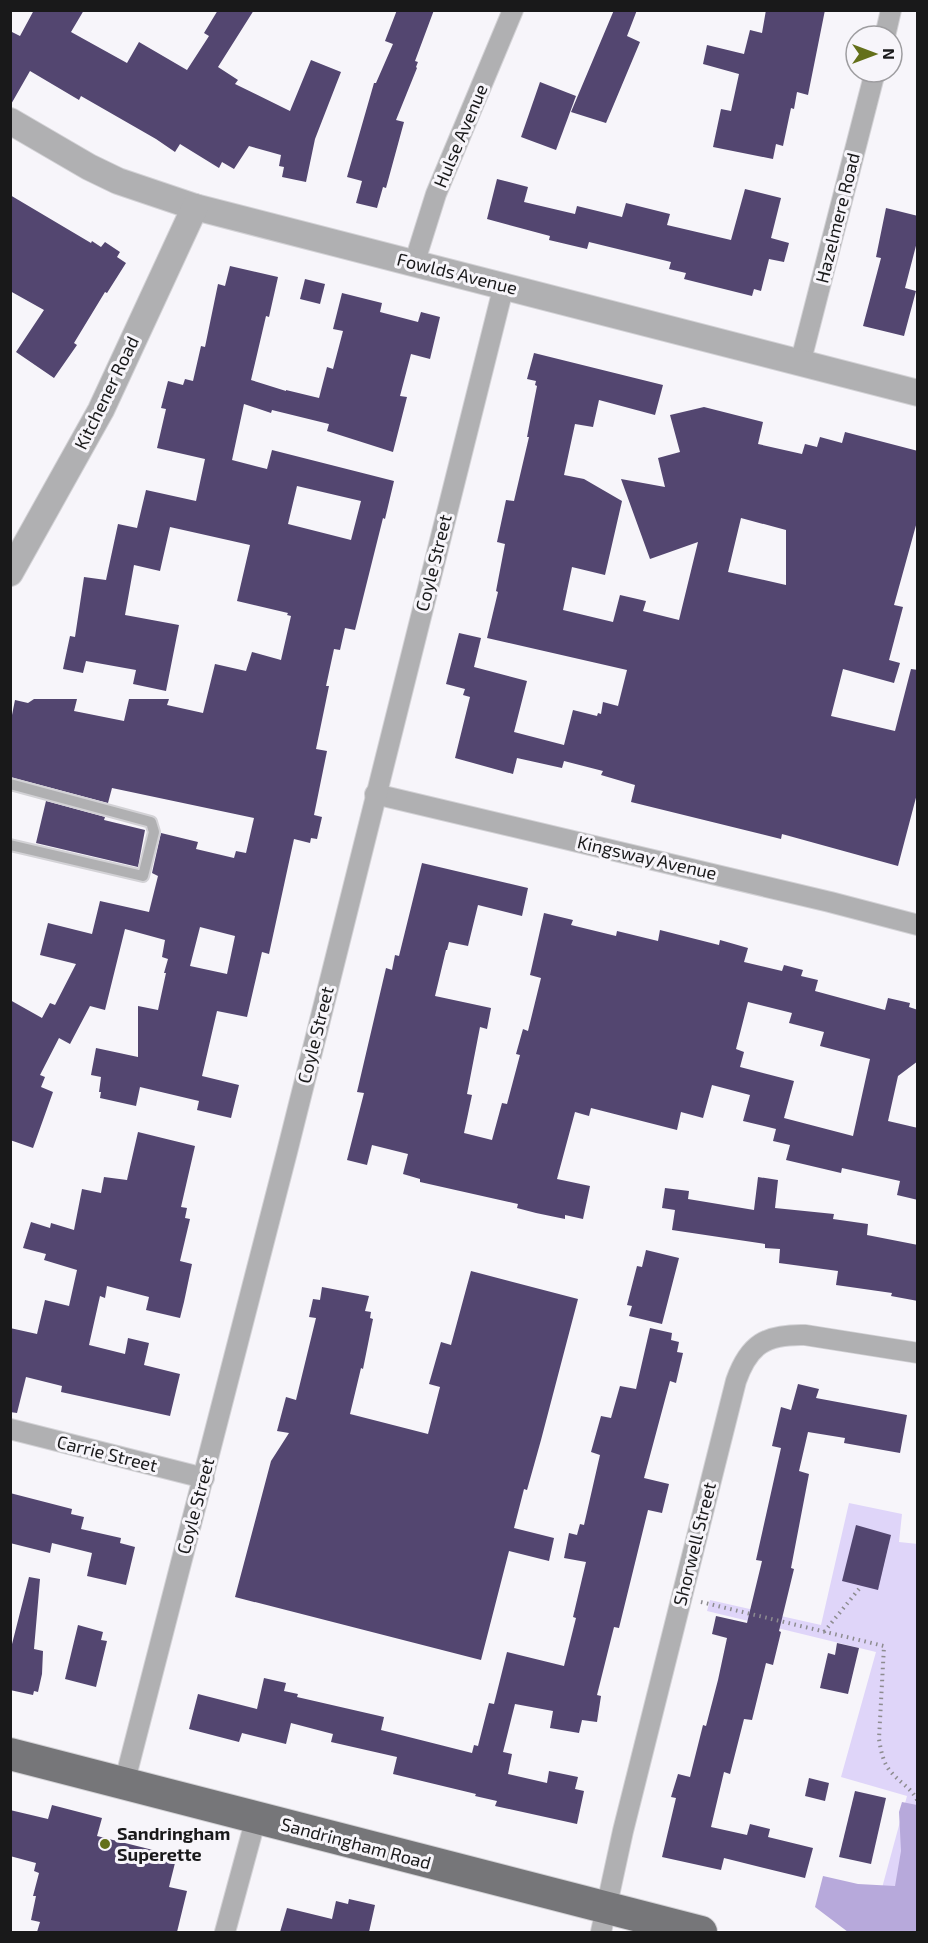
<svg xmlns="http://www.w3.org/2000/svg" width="928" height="1943" viewBox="0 0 928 1943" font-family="'Exo 2',sans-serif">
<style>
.green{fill:#dfd5f9}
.forest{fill:#b7a9db}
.building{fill:#534670;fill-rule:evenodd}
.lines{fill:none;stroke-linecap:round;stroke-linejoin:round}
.service-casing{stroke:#d3d2d6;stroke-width:14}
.minor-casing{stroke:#d3d2d6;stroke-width:22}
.tertiary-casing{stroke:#d3d2d6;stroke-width:28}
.primary-casing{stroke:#d3d2d6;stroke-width:34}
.path{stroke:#8d8c90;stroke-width:4;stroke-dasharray:1.5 4.5;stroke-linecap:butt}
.service{stroke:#b0b0b2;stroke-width:10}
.minor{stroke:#b0b0b2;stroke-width:20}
.tertiary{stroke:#b0b0b2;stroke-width:26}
.primary{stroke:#767679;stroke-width:32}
.poi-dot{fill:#64701a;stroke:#f7f5fa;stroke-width:2}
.labels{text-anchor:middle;stroke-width:6;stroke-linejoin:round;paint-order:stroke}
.street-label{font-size:18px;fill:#19191a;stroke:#f7f5fa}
.poi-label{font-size:18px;font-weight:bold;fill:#19191a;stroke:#f7f5fa;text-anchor:start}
</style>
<rect width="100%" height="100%" fill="#f7f5fa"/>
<polygon class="green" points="849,1503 902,1514 899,1542 918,1544 917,1932 870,1932 907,1796 841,1777 876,1652 707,1611 710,1600 821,1625"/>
<polygon class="forest" points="902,1802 917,1805 917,1932 848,1932 815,1907 823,1876 858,1884 895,1886 901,1851 899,1812"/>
<g class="building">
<polygon points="34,10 84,10 71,32 127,63 139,42 187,70 209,36 204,33 218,10 254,10 218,67 238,80 235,84 290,111 311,60 341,72 315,139 306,182 282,177 284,167 279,166 281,155 249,146 234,169 222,162 219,168 180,144 175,152 156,139 81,96 79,100 30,71 10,106 10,31 20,36"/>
<polygon points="397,10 434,10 415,61 418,62 416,67 417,68 396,120 404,122 386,188 383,187 377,208 356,203 362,181 347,177 374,83 376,83 393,44 385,41"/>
<polygon points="614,10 637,10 627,36 640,42 606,123 571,112"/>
<polygon points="766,10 825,10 808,95 797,92 794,109 791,108 783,146 776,144 773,159 713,147 721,109 731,111 739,74 703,64 707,45 744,54 750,30 762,33"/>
<polygon points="540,82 576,96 556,150 521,137"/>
<polygon points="497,179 528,187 524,202 575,214 577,206 622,217 626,203 670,214 667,225 731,240 745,189 781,198 771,238 789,243 784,262 769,259 761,291 754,289 752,296 684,279 686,273 669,269 671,262 589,242 587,249 549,240 550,236 487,219"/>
<polygon points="10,195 91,243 92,241 101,247 105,242 120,252 117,257 126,263 107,293 105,292 74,343 77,345 54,378 16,352 44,310 10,291"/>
<polygon points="886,208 918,216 918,238 905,288 916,291 904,336 863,326 881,258 876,257"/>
<path d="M230,266L278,277L269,317L266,316L251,380L286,391V390L319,398L327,367L333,369L343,331L333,329L342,293L382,303L380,312L418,322L421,312L440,317L430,359L411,354L400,396L407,397L393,452L327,431L329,424L272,410L271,413L244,404L232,460L267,469L272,450L394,481L385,519L383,518L355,630L345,628L340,650L334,649L326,686H329L316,749L327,751L314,815L322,817L317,839L311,838L310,843L294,839L269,954L262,952L247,1017L217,1011L202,1076L239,1085L231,1118L197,1110L199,1101L140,1087L136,1106L100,1098L101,1092H99L101,1077L91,1075L96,1048L138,1057V1006L158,1010L166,973H164L168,959L162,957L165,940L125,929L105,1010L90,1006L70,1044L59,1038L40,1075L45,1077L41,1087L53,1092L33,1148L10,1140V1000L42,1018L50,1003L55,1005L76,964L40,955L48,923L92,934L100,901L149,912L158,876L152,873L161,833L198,842L196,849L234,858L236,851L246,853L254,818L112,788L108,803L10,777V725L15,700L28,703L34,699H77L74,711L124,721L129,699H169L167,705L203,713L215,664L246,671L252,652L281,660L291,616L287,615L288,613L237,601L250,545L170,527L160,571L134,565L125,615L179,625L166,691L133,684L136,670L86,661L83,673L63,669L70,636L75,637L84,577L106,580L118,524L137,528L146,490L196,501L205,459L157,448L166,409L161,408L168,381L183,385L185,379L193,381L201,346L205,347L218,284L225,286ZM297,486L361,501L351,540L288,524ZM200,927L235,936L227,974L190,966Z"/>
<polygon points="305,279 325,284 320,304 300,299"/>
<path d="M534,353L663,385L655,415L599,400L593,427L575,424L564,475L584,479L622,501L605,575L572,567L563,610L613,622L620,595L646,601L643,611L679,620L698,542L650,559L621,479L665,487L658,458L680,452L670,415L704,407L763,422L758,444L802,454L805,444L817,447L820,437L842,443L845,432L918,451V518L894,605L903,607L889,660L900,663L894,683L843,669L831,716L895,731L911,669L918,670V790L898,866L782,834L781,839L631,802L635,785L601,775L603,771L564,761L562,768L517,758L513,774L455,758L470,697L463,695L465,689L446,684L459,633L481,638L474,667L527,681L514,732L564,745L573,710L597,716L598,713L601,714L603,702L618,706L627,670L487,638L498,592L496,591L505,544L497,542L506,500L514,501L529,437H527L537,386L535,385L536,381L527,379ZM741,518L786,530V585L728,572Z"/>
<polygon points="46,801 105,817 104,820 145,830 138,867 36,843"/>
<path d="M422,863L528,888L522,916L478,905L468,946L449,942L447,950H446L435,996L491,1008L487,1029L480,1027L467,1094L472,1095L464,1133L492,1140L502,1103L507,1104L520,1055L516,1054L523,1029L528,1031L541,978L530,975L544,913L573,920L571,925L616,936L617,931L658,941L660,930L719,945L720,940L748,948L744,962L782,971L784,965L803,970L801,976L818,980L815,991L885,1010L888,998L910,1003L909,1007L918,1010V1061L898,1076L888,1121L918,1128V1200L897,1195L900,1181L842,1168L841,1173L786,1160L790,1145L773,1141L776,1129L743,1121L750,1095L712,1085L703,1118L681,1112L677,1130L591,1108L589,1116L575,1112L557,1179L590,1186L583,1219L565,1215V1219L536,1213L517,1208L518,1204L420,1182V1179L403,1174L408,1154L372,1145L367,1165L347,1160L364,1093L357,1092L386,968L392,970L395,955L399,956ZM748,1002L792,1013L789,1023L824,1032L820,1046L870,1059L853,1136L784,1118L794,1081L740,1067L744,1052L736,1049Z"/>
<polygon points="138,1132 195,1146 181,1207 187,1208 185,1218 190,1219 180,1261 192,1264 184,1302 180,1318 146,1310 149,1297 107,1286 105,1298 100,1296 89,1345 125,1354 128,1338 149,1343 144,1365 180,1374 170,1416 61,1392 62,1386 26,1377 17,1413 10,1412 10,1328 37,1334 45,1300 69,1306 77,1270 44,1260 46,1254 23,1248 31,1222 50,1228 51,1223 74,1230 82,1189 101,1193 104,1177 127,1180"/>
<polygon points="758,1177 778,1180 775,1208 834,1214 833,1219 868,1224 867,1235 918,1245 918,1301 891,1296 892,1293 836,1285 838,1271 779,1263 780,1249 765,1248 765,1244 672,1230 675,1210 662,1208 665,1188 689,1191 688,1199 754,1210"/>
<polygon points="646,1250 679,1258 662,1324 629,1316 632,1306 627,1305 637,1266 642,1267"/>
<polygon points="471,1271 578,1299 541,1440 527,1490 524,1489 514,1528 554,1538 549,1561 509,1551 481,1660 235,1597 271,1461 289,1433 277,1431 286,1397 296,1400 316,1318 309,1317 313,1299 320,1300 322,1287 369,1296 365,1311 371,1312 370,1318 373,1319 363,1369 361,1368 350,1414 428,1434 440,1387 429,1384 441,1342 451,1345"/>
<polygon points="650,1328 672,1333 671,1340 679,1342 677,1352 683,1353 676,1383 670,1381 644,1478 669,1484 662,1513 648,1510 619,1628 614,1627 597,1695 601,1696 597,1722 582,1720 579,1733 550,1728 553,1711 515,1704 503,1752 512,1754 508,1774 547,1783 549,1771 578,1777 575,1789 584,1791 577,1824 495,1806 497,1801 475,1796 476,1794 393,1774 397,1757 331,1742 333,1734 291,1723 286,1744 242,1733 239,1742 189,1729 198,1694 257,1709 264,1678 286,1683 284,1691 298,1694 297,1697 384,1717 381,1730 472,1753 474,1745 478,1746 489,1703 494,1704 507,1652 564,1666 576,1618 573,1617 586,1562 564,1558 569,1533 577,1535 580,1524 584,1525 600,1455 591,1452 601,1416 611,1418 620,1386 636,1389"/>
<polygon points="798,1384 819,1389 816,1398 907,1415 900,1453 844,1443 845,1438 808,1432 799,1471 809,1474 791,1568 794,1569 779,1631 781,1632 773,1665 766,1663 752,1720 744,1719 730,1774 724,1772 711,1827 747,1835 750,1824 770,1829 768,1837 813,1848 805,1878 724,1858 721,1870 662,1857 676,1798 671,1797 678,1774 690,1777 703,1725 706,1726 718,1680 727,1638 712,1634 716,1616 747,1623 762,1561 756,1560 781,1448 772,1446 781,1407 791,1410"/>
<polygon points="10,1493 72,1509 71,1514 84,1517 81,1529 121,1538 120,1543 135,1547 126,1585 87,1576 92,1553 52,1543 50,1553 10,1543"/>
<polygon points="856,1525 891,1535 878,1590 842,1581"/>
<polygon points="29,1577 40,1579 34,1649 43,1651 42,1674 38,1692 34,1691 33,1695 10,1690 10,1652"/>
<polygon points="78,1625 103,1632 101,1640 107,1641 96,1687 65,1679"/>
<polygon points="837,1643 859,1648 848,1694 820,1688 828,1653 835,1655"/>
<polygon points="809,1778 829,1783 825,1801 805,1796"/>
<polygon points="855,1791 886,1798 871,1864 839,1857"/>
<polygon points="52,1805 102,1818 97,1836 153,1850 152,1854 167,1857 167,1860 175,1863 169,1887 187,1891 177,1932 37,1932 40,1922 31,1920 36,1896 33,1896 39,1873 34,1871 36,1863 10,1856 10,1810 48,1819"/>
<polygon points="349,1899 375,1905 369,1932 280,1932 287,1908 332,1919 336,1901 348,1904"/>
</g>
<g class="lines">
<g class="service-casing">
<polyline id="service" points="10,784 151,822 154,832 143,876 10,845"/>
</g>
<g class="minor-casing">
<g id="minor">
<polyline points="885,36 891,10"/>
<polyline points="414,264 436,194 513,10"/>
<polyline points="800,364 875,72"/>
<polyline points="375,794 830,902 918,925"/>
<polyline points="10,1429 204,1478"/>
<polyline points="124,1784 287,1152 504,285"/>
<polyline points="225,1932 256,1818"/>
<path d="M601,1932L623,1831L736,1381C749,1344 766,1334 805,1335L918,1353"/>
</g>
</g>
<g class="tertiary-casing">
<g id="tertiary">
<polyline points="10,121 89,167 118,181 195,207 918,393"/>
<polyline points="10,573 101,410 195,207"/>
</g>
</g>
<g class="primary-casing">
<polyline id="primary" points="10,1754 701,1932"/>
</g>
<g class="path">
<path d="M701,1602L884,1646L879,1739C881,1751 883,1763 891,1772C900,1783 912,1788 918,1802"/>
<polyline points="824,1632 859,1589"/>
</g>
<use href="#service" class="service"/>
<use href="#minor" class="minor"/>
<use href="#tertiary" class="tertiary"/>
<use href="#primary" class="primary"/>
</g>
<circle class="poi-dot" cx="105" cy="1844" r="6"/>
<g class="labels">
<g class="street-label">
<text transform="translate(461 136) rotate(-67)" y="6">Hulse Avenue</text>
<text transform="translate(838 218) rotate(-76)" y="6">Hazelmere Road</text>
<text transform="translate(457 274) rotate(14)" y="6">Fowlds Avenue</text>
<text transform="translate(107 393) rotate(-64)" y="6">Kitchener Road</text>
<text transform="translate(434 563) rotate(-76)" y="6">Coyle Street</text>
<text transform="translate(647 858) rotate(13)" y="6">Kingsway Avenue</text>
<text transform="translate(316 1035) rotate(-76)" y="6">Coyle Street</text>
<text transform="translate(107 1454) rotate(14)" y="6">Carrie Street</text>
<text transform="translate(196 1506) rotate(-75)" y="6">Coyle Street</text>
<text transform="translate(695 1544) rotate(-76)" y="6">Shorwell Street</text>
<text transform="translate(356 1844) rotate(15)" y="6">Sandringham Road</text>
</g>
<g class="poi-label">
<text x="117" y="1840">Sandringham<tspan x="117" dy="21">Superette</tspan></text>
</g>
</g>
<rect width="928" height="1943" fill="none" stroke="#19191a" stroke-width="24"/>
<g transform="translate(874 54) rotate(90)"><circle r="28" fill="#f7f5fa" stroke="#9e9da0" stroke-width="1.5"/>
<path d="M0-4.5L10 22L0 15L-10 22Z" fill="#64701a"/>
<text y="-9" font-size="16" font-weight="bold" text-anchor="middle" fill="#19191a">N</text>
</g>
</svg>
